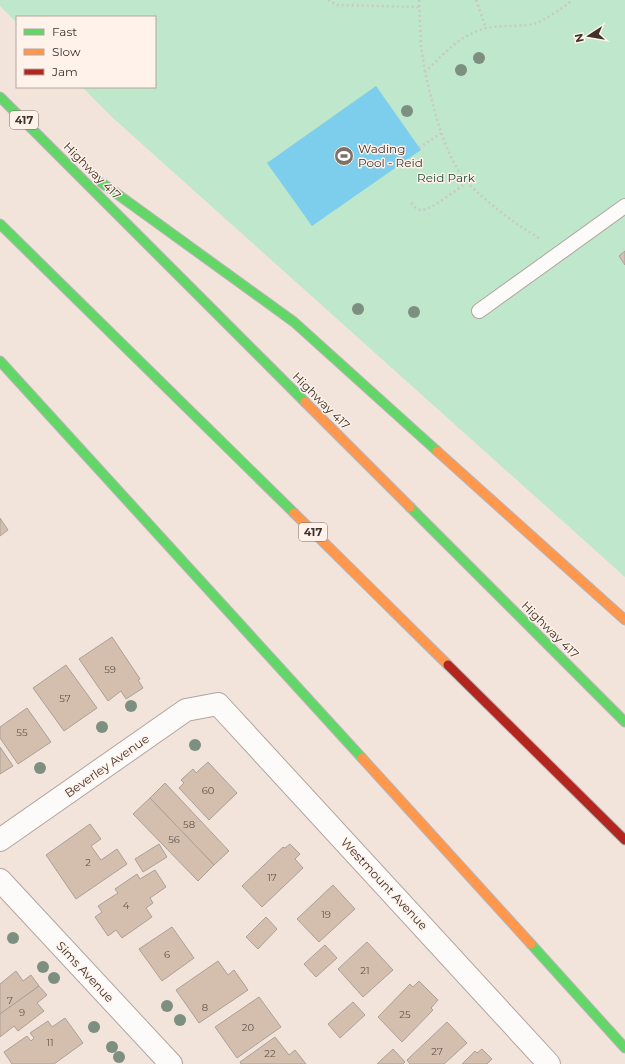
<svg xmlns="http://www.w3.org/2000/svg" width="625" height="1064" viewBox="0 0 625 1064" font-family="Montserrat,sans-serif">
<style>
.green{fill:#bee7cc}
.water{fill:#7cceec}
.building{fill:#d4beae;stroke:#aba098}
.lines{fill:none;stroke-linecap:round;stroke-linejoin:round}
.lane-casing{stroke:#b1a59e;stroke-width:16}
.street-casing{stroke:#b1a59e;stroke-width:24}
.fast-casing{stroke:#b8b4b8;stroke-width:11}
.slow-casing{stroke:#b8b4b8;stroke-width:11}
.jam-casing{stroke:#b8b4b8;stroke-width:11}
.path{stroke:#cec8c5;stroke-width:2.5;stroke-dasharray:2 3;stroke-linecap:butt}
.lane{stroke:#fdfbfa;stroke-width:14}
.street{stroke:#fdfbfa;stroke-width:22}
.fast{stroke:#63d668;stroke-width:9}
.slow{stroke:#ff974d;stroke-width:9}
.jam{stroke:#b3261e;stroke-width:9}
.tree{fill:#7c8f80}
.labels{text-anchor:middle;stroke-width:3;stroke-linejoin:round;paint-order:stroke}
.number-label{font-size:10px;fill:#64564c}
.shield{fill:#fff2ea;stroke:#796c64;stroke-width:1}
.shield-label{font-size:11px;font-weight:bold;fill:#3f332b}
.poi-label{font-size:12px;fill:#3f332b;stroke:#fff2ea;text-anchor:start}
.street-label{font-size:12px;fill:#3f332b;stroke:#fff2ea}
.park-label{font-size:12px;fill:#1b4a35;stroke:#fff2ea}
</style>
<rect width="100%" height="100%" fill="#f2e4db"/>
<polygon class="green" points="0,0 625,0 625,577 113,118 82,87 155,87 155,17 17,17 17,23 0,6"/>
<polygon class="water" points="376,86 421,150 312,226 267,163"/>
<g class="building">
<polygon points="625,251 625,265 619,256"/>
<polygon points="0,518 8,530 0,536"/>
<polygon points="112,637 140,679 138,680 143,688 126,699 121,691 108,701 79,659"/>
<polygon points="66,665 97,708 64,731 33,688"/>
<polygon points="27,708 51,742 18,764 0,738 0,727"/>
<polygon points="0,747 13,766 0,774"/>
<polygon points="208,762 237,793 209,820 179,788 184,783 181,780 193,769 196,773"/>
<polygon points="165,783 229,851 214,865 150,798"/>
<polygon points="150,798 214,865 198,881 133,814"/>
<polygon points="90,824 101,839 91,846 101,860 117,849 127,864 76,899 46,855"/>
<polygon points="159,844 167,857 143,872 135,859"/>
<polygon points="290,844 300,854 295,859 303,868 262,907 242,886 283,847 285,848"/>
<polygon points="155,870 166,887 150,898 153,903 146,908 152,917 122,938 116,930 108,936 95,917 102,912 98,906 118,893 115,889 137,874 140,879"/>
<polygon points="333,885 355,909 319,942 297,919"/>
<polygon points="266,917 277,929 258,949 246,937"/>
<polygon points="172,927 194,958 162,981 139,949"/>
<polygon points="367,942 393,970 363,997 338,969"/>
<polygon points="325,945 337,958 316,977 304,964"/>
<polygon points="218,961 228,975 234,970 248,990 199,1023 176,990"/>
<polygon points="16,971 23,981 31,975 39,986 0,1014 0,984"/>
<polygon points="419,981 438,1000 431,1008 433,1010 402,1042 378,1017 410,984 413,987"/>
<polygon points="39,986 47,995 37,1003 44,1011 18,1031 14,1026 0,1037 0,1014"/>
<polygon points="259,997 281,1027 237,1058 215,1027"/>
<polygon points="353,1002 365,1015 340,1038 328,1024"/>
<polygon points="65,1018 83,1043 54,1064 12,1064 4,1052 27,1036 31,1041 34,1038 30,1033 48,1021 52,1027"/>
<polygon points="447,1022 467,1043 444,1064 410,1064 407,1060"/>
<polygon points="275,1037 289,1055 295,1050 306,1064 241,1064 240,1062"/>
<polygon points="393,1049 405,1062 403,1064 377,1064"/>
<polygon points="482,1049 492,1059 487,1064 462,1064 475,1051 477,1053"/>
</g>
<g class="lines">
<g class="lane-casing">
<polyline id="lane" points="479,311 625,206"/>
</g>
<g class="street-casing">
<g id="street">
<polyline points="0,840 186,710 218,704 549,1064"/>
<polyline points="0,880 171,1064"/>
</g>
</g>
<g class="fast-casing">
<g id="fast">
<polyline points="0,97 305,402"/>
<polyline points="102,183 294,322 437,451"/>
<polyline points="0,224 294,513"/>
<polyline points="0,361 362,758"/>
<polyline points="410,507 625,722"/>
<polyline points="531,944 625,1048"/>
</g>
</g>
<g class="slow-casing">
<g id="slow">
<polyline points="305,402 410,507"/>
<polyline points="437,451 625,620"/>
<polyline points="294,513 448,665"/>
<polyline points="362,758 531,944"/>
</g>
</g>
<g class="jam-casing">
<polyline id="jam" points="448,665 625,840"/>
</g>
<g class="path">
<polyline points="328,0 337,5 419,7"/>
<polyline points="419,0 421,46 425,72"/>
<polyline points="476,0 486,28"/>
<polyline points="419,148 441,133"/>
<path d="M411,203C414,206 417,210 421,210C430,211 459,188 467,182"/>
<path d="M539,238C517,225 496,209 477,192C473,188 468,184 464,179C442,148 434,109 425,72C443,55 460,34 487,28C502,25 518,27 533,24C542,22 565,7 572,0"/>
</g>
<use href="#lane" class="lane"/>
<use href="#street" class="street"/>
<use href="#fast" class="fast"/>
<use href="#slow" class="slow"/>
<use href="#jam" class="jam"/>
</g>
<g class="tree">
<circle cx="479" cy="58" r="6"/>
<circle cx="461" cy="70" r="6"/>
<circle cx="407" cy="111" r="6"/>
<circle cx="358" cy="309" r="6"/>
<circle cx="414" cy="312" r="6"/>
<circle cx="131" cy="706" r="6"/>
<circle cx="102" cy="727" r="6"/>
<circle cx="195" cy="745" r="6"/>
<circle cx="40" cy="768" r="6"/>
<circle cx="13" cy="938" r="6"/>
<circle cx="43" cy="967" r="6"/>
<circle cx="54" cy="978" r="6"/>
<circle cx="167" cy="1006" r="6"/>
<circle cx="180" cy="1020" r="6"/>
<circle cx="94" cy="1027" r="6"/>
<circle cx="112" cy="1047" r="6"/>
<circle cx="119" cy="1057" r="6"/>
</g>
<defs>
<g id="stadium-disc" transform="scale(1)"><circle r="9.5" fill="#7e7169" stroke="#fff2ea"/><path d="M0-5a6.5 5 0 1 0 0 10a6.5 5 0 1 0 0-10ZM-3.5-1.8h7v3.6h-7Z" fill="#fff"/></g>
</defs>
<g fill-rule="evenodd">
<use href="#stadium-disc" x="344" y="156"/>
</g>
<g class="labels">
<g class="number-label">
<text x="110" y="673">59</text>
<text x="65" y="702">57</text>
<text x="22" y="736">55</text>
<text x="208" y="794">60</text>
<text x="189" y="828">58</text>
<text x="174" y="843">56</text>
<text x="88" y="866">2</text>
<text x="272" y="881">17</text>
<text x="126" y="909">4</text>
<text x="326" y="918">19</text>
<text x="167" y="958">6</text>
<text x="365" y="974">21</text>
<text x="10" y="1004">7</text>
<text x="205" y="1011">8</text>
<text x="22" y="1016">9</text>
<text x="405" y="1018">25</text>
<text x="248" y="1031">20</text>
<text x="50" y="1046">11</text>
<text x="437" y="1055">27</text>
<text x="270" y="1057">22</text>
</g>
<g class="shield">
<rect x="10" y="111" width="28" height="18" rx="3"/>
<rect x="299" y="523" width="28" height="18" rx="3"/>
</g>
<g class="shield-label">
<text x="24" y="124">417</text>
<text x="313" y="536">417</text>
</g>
<g class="poi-label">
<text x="358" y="153">Wading<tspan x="358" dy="14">Pool - Reid</tspan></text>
</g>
<g class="street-label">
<text transform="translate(92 171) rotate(45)" y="4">Highway 417</text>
<text transform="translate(321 401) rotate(45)" y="4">Highway 417</text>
<text transform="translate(550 630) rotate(45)" y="4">Highway 417</text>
<text transform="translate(107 766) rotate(-35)" y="4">Beverley Avenue</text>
<text transform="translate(384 884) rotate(47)" y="4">Westmount Avenue</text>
<text transform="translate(85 972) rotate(47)" y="4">Sims Avenue</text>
</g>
<g class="park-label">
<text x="446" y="182">Reid Park</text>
</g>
</g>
<rect x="16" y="16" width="140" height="72" fill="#fff2ea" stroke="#b2a69e"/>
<rect x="24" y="29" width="20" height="6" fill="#63d668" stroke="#b2a69e"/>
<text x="52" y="36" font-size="12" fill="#3f332b">Fast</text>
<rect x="24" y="49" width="20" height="6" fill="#ff974d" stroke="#b2a69e"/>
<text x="52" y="56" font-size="12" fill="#3f332b">Slow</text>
<rect x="24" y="69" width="20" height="6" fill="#b3261e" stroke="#b2a69e"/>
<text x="52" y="76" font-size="12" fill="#3f332b">Jam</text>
<g transform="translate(589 36) rotate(258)" stroke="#fff2ea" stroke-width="3" paint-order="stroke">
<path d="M0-3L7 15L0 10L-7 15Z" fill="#3f332b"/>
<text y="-6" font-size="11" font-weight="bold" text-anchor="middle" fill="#3f332b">N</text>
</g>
</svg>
